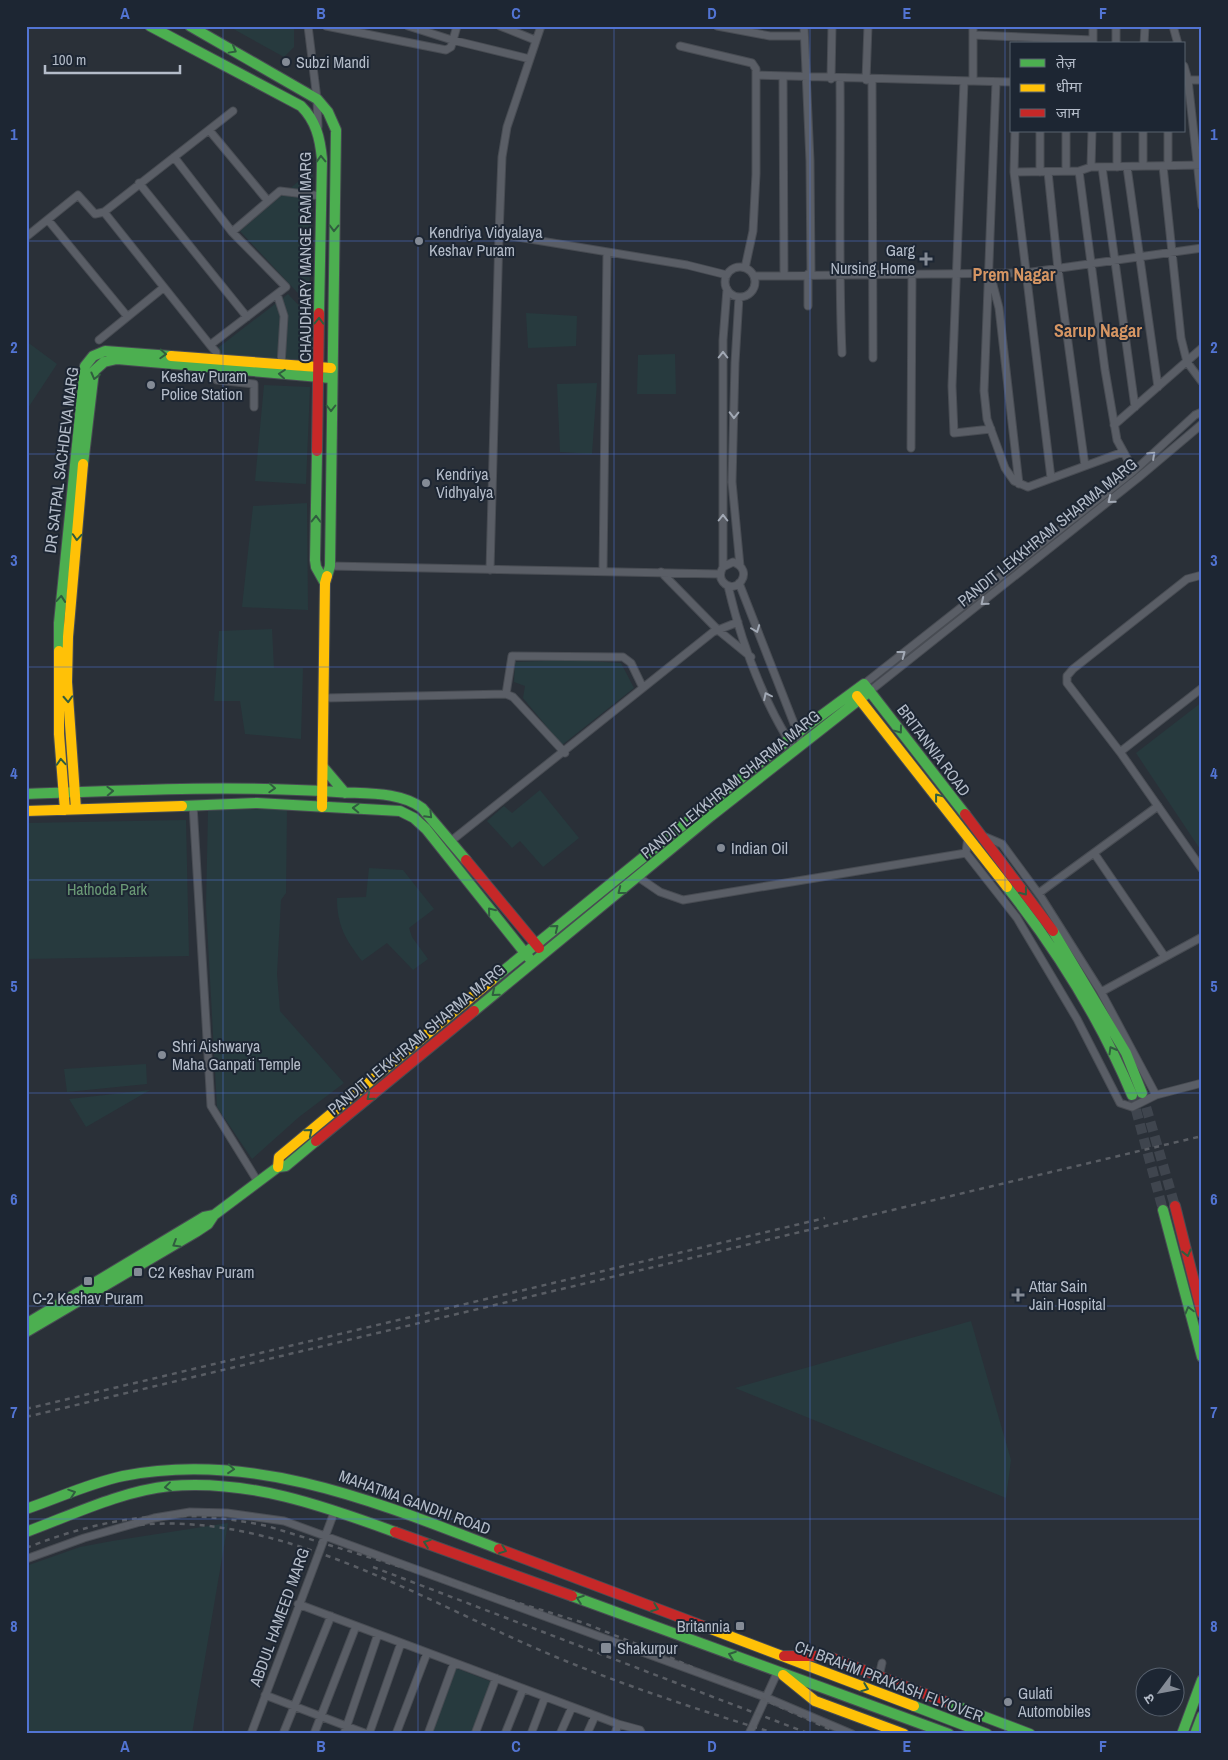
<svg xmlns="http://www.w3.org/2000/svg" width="1228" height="1760" font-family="'Archivo Narrow','Noto Sans Devanagari',sans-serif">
<rect width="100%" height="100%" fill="#2a3038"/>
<path fill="#273a3e" d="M228 26H294V47L284 57Z
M313 169 309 305 240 231Z
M288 294 306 313 304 360 210 354Z
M526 313 577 316 576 346 528 348Z
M26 341 57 364 26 411Z
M675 354 676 394H637L638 355Z
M597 383 592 454 560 452 557 384Z
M264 385 310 387 306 484 255 481Z
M307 503 308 610 242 607 253 506Z
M272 629 274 668H303L301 739 245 734 240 701H214L219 631Z
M570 660 621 663 634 688 562 745 523 698 525 686 514 682 515 662Z
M1202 702V852L1136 753Z
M540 790 579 838 543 867 520 841 512 848 487 821 504 806 512 813Z
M287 809 286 893 281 900 277 974 280 1011 344 1083 299 1117 252 1159 217 1107 206 906 208 810Z
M186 820 189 956 26 959V823Z
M369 868 403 870 434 909 409 928 412 937 428 959 413 970 387 943 362 961C346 940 337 926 337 898L366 897Z
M146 1064 147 1084 67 1092 64 1069Z
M150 1090 86 1127 69 1099Z
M971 1321 1011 1460 1006 1498 735 1388Z
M228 1523 192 1734H26V1566L80 1547 112 1541Z
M456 1668 492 1682 473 1734H432Z"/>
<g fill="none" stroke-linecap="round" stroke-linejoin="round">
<path stroke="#3f454e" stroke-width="10" stroke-dasharray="10 5" stroke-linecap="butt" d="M1142 1093 1175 1206
M1132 1095 1163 1210"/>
<defs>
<path id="street" d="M308 26 317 99 318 127
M326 26 446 50 451 47 457 26
M408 26 452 40 530 59
M500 26 535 40
M717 26 770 36H804
M804 26 810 161 811 274
M1093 26V43
M1116 26V44
M1173 26 1178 44
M973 35 1093 40
M1144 44 1145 26
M680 46 752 63 756 69V174L753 231 745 268
M1184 66 1188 80 1202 206
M757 75 973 81V26
M783 77 784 275
M831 79 832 26
M840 79C841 170 838 262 842 353
M866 80 868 26
M872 80 873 358
M1185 80H1202
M964 81 952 386 954 433 991 429
M973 81 1012 82
M996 82 984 391 987 419 1005 468 1014 481 1028 487 1123 452
M209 130 268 201
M1015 131 1014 172 1051 478
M1066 131V171
M1117 131V167
M1143 131V166
M1168 131V166
M174 157 232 232 286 287 210 345 216 352 217 380 254 384V407
M1163 166 1181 338 1187 362 1202 382
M1091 167 1092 131
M1102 167 1135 407
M1127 167 1158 387
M1014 172 1079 171
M1040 172V131
M1048 172 1058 269 1085 466
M139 183 247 317
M104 212 210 345
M48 220 127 316
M232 232 280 191 321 196
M499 234 502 157 507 127 541 26
M26 237 78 195 95 214 104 212 233 111
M725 282a15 15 0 1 1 30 0a15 15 0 1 1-30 0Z
M754 276 1025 273 1202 248
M992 281 999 308 1019 484
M277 294 284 316 281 365
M739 297 735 363 732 482 740 566
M808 306V274
M99 340 163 288
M1114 425 1202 348
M911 448 912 275
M1134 471 1117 440 1105 370 1079 171 1091 167 1202 165
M330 566 720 574
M723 567 733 562C756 570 736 597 723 582 719 577 720 572 723 567V340L727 289
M490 570 499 234 687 265 727 275
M603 571 607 253
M661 572 718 630 751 657
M1202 575 1187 579 1073 669 1067 676V683L1120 752 1202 869
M739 583 802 744
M728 586C741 641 763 701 794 749
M864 684 1134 471 1195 415 1202 412
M870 691 1138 478 1202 424
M506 694 512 656 623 657 631 663 643 688
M325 698 506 694 513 697 565 753
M1120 752 1202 688
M193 805 211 1106 258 1182
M968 836 966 853 1017 918 1077 1019 1120 1103 1132 1107 1156 1095
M983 836 1002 844 1041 897 1101 992 1156 1095 1202 1083
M451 841 713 632 738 622
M1094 853 1165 957
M638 877 660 892 683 900 966 853
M1039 893 1158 806
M1101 992 1202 937
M26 1559 84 1538 154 1518 190 1512 227 1513 284 1521 765 1697 852 1734
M298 1604 618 1724 640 1730 642 1734
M879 1676 882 1663
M265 1695 367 1734
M251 1734 335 1510
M283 1734 331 1616
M314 1734 356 1626
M344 1734 378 1634
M369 1734 401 1643
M396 1734 427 1653
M428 1734 454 1663
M475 1734 496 1678
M505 1734 523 1689
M531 1734 545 1697
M560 1734 572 1707
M587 1734 595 1716
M615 1734 618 1724
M749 1734 778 1671"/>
<path id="fast" d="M150 26 301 106C316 121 320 138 322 159L319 313
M190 26 317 99 328 112 336 130 330 566 327 576
M317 451 315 560 316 567 325 583
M83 464 94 371 104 362 117 359 331 378
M59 651V623L85 366 93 356 105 351 171 356
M323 767 345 793
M26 794C130 790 233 785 337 792 365 794 399 791 422 808L466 860
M182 806 257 803 400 811 414 818 426 829 529 958
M1007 887C1057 950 1101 1021 1132 1095
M1053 931 1126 1053 1142 1093
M492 980 788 740 864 684 965 814
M474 1011 711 816 870 691
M1163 1210 1202 1357
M26 1324 204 1217 214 1215
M26 1332 196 1232 208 1224 214 1215 278 1167 286 1166 316 1141
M26 1509C58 1498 90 1483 123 1476 254 1450 379 1503 499 1549
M26 1532C72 1515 121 1491 170 1486 248 1479 324 1506 395 1532
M572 1596 949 1734
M946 1702 1030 1734
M914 1706 987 1734
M1182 1734 1202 1680
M1195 1734 1202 1716"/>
<path id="slow" d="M171 356 331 368
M59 651V734L65 810
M857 696 1007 887
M322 807 325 583 327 576
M76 809 67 682 68 637 83 464
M26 811 182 806
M278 1167 279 1157 492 980
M703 1626 914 1706
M783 1675 815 1701 904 1734"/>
<path id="jam" d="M317 451 319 313
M965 814 1053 931
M466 860 539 948
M316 1141 474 1011
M1175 1206 1202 1313
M395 1532 572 1596
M499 1549 703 1626
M784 1656H827L946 1702"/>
</defs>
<use href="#street" stroke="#484c53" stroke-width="9"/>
<use href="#fast" stroke="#484c53" stroke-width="12"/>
<use href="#slow" stroke="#484c53" stroke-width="12"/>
<use href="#jam" stroke="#484c53" stroke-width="12"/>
<use href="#street" stroke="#5a5e66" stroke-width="7"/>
<use href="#fast" stroke="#4caf50" stroke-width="10"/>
<use href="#slow" stroke="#ffc107" stroke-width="10"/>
<use href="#jam" stroke="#c62828" stroke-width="10"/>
<path stroke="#595d64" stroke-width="2.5" stroke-dasharray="5 5" stroke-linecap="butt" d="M26 1409 825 1218
M26 1417 1202 1136
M110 1529C264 1499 419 1600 556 1657 628 1687 702 1711 777 1734
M26 1548C110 1515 178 1507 267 1526L584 1623 674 1659 840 1734
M373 1567 810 1734"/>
</g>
<defs><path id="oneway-chevron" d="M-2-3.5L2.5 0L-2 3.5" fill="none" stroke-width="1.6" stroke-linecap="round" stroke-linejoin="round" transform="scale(1.25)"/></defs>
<g stroke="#305d3f">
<use href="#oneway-chevron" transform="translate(233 50) rotate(29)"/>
<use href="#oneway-chevron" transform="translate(321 159) rotate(-92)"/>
<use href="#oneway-chevron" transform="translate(334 228) rotate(91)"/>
<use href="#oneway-chevron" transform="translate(319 321) rotate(-89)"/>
<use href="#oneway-chevron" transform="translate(163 354) rotate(3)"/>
<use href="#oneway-chevron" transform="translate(282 374) rotate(-175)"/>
<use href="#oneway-chevron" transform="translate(95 376) rotate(104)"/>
<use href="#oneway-chevron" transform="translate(331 408) rotate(90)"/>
<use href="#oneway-chevron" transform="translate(316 519) rotate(-89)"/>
<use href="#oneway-chevron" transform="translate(77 537) rotate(94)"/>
<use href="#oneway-chevron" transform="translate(61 599) rotate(-85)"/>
<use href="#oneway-chevron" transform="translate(68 699) rotate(87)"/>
<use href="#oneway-chevron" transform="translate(899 730) rotate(53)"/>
<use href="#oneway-chevron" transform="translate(61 762) rotate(-94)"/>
<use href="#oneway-chevron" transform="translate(272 788) rotate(3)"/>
<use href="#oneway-chevron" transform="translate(110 791) rotate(-2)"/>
<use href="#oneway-chevron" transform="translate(938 797) rotate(-128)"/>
<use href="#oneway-chevron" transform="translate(356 808) rotate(-178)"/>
<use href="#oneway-chevron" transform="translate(429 815) rotate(46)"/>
<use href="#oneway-chevron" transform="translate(621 891) rotate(142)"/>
<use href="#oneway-chevron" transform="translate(1024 892) rotate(52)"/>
<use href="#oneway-chevron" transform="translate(491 911) rotate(-129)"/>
<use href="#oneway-chevron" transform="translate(555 928) rotate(-39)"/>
<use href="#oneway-chevron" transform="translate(495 993) rotate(140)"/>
<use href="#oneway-chevron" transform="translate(1112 1050) rotate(-120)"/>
<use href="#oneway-chevron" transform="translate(370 1097) rotate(140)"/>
<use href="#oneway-chevron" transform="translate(309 1132) rotate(-40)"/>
<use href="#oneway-chevron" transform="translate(176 1244) rotate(149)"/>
<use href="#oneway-chevron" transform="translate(1187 1253) rotate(76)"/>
<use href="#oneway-chevron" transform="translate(1189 1310) rotate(-105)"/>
<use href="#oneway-chevron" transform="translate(231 1469) rotate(5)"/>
<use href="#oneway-chevron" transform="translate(168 1487) rotate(173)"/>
<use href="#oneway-chevron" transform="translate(72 1493) rotate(-19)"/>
<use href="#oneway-chevron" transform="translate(427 1543) rotate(-160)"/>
<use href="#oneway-chevron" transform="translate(503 1550) rotate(21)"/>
<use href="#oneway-chevron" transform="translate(580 1599) rotate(-160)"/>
<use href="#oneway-chevron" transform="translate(655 1608) rotate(21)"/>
<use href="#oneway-chevron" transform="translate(732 1655) rotate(-160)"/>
<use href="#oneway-chevron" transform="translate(865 1688) rotate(21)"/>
</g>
<g stroke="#a2a9b5">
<use href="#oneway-chevron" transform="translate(723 355) rotate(-90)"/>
<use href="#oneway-chevron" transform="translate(734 415) rotate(91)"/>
<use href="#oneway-chevron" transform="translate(1152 455) rotate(-43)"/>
<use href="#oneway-chevron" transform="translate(1111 500) rotate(141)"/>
<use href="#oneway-chevron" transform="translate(723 518) rotate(-90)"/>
<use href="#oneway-chevron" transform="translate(984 602) rotate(141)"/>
<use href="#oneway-chevron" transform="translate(756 629) rotate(69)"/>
<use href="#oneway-chevron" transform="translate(902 654) rotate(-37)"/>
<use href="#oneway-chevron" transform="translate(767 696) rotate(-116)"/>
</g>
<path fill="none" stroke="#5274d3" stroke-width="1" stroke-opacity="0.55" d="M223 26V1734M418 26V1734M614 26V1734M810 26V1734M1005 26V1734M26 241H1202M26 454H1202M26 667H1202M26 880H1202M26 1093H1202M26 1306H1202M26 1519H1202"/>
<g fill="#848b96" stroke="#1d2633" stroke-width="2">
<circle cx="286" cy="62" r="5"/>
<circle cx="419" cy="241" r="5"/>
<path d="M923.5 251.5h5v5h5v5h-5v5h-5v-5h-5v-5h5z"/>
<circle cx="151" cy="385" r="5"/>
<circle cx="426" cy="483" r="5"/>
<circle cx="721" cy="848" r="5"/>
<circle cx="162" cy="1055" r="5"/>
<rect x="133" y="1267" width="10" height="10" rx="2.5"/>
<rect x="83" y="1276" width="10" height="10" rx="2.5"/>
<path d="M1015.5 1287.5h5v5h5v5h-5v5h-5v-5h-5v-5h5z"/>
<rect x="735" y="1621" width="10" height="10" rx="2.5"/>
<rect x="600" y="1642" width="12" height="12" rx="2.5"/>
<circle cx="1008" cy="1702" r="5"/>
</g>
<g text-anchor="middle" stroke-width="4" stroke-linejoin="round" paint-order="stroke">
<g font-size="16" fill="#b4bcc9" stroke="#1d2633" text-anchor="start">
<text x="296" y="68">Subzi Mandi</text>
<text x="429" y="238">Kendriya Vidyalaya<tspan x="429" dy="18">Keshav Puram</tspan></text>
<text x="915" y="256" text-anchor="end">Garg<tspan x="915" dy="18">Nursing Home</tspan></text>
<text x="161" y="382">Keshav Puram<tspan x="161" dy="18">Police Station</tspan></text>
<text x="436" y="480">Kendriya<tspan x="436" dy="18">Vidhyalya</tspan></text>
<text x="731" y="854">Indian Oil</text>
<text x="172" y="1052">Shri Aishwarya<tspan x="172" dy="18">Maha Ganpati Temple</tspan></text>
<text x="148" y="1278">C2 Keshav Puram</text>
<text x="1029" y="1292">Attar Sain<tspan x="1029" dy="18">Jain Hospital</tspan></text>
<text x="88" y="1304" text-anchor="middle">C-2 Keshav Puram</text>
<text x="730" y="1632" text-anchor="end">Britannia</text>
<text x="617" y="1654">Shakurpur</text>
<text x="1018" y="1699">Gulati<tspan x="1018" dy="18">Automobiles</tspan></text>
</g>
<g font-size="16" fill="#b4bcc9" stroke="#1d2633">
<text transform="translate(305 257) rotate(-90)" y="6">CHAUDHARY MANGE RAM MARG</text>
<text transform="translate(61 460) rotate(-83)" y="6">DR SATPAL SACHDEVA MARG</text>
<text transform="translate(1047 532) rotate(-39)" y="6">PANDIT LEKKHRAM SHARMA MARG</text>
<text transform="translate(934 750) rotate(53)" y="6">BRITANNIA ROAD</text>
<text transform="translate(730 784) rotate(-39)" y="6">PANDIT LEKKHRAM SHARMA MARG</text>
<text transform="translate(416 1039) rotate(-40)" y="6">PANDIT LEKKHRAM SHARMA MARG</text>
<text transform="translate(415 1502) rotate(20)" y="6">MAHATMA GANDHI ROAD</text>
<text transform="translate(279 1617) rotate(-70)" y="6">ABDUL HAMEED MARG</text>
<text transform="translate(889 1681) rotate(21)" y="6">CH BRAHM PRAKASH FLYOVER</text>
</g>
<g font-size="16" fill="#6b9a76" stroke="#1d2633">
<text x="107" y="895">Hathoda Park</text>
</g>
<g font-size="18" font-weight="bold" fill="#d59563" stroke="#1d2633">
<text x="1014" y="281">Prem Nagar</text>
<text x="1098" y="337">Sarup Nagar</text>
</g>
</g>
<rect width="1228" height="1760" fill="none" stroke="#1d2633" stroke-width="55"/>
<rect x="1010" y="42" width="175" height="90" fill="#1d2633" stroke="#59626f"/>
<rect x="1020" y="59" width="25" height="8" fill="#4caf50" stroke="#59626f"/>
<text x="1056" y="68" font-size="15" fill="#b4bcc9">तेज़</text>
<rect x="1020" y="84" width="25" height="8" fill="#ffc107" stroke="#59626f"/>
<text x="1056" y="92" font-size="15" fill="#b4bcc9">धीमा</text>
<rect x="1020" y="109" width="25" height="8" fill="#c62828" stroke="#59626f"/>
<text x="1056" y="118" font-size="15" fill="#b4bcc9">जाम</text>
<g transform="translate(1160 1692) rotate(238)"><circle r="24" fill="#1d2633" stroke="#59626f"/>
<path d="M0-4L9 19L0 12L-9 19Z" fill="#848b96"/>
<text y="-8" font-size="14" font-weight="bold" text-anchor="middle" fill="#b4bcc9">उ</text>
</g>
<path d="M45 65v8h135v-8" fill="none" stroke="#b4bcc9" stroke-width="2.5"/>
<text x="52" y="65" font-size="15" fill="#b4bcc9" stroke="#1d2633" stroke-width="4" paint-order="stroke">100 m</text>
<rect x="28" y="28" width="1172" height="1704" fill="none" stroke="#5274d3" stroke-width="2"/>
<g font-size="16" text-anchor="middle" font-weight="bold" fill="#5274d3">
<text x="125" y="19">A</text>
<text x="321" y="19">B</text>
<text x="516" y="19">C</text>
<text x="712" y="19">D</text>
<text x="907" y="19">E</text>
<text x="1103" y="19">F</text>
<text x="14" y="140">1</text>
<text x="1214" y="140">1</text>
<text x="14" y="353">2</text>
<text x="1214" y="353">2</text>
<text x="14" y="566">3</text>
<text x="1214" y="566">3</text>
<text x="14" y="779">4</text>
<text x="1214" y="779">4</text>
<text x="14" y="992">5</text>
<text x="1214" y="992">5</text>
<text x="14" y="1205">6</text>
<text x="1214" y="1205">6</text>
<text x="14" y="1418">7</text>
<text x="1214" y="1418">7</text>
<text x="14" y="1632">8</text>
<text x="1214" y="1632">8</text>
<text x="125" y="1752">A</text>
<text x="321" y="1752">B</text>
<text x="516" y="1752">C</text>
<text x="712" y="1752">D</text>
<text x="907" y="1752">E</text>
<text x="1103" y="1752">F</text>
</g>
</svg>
